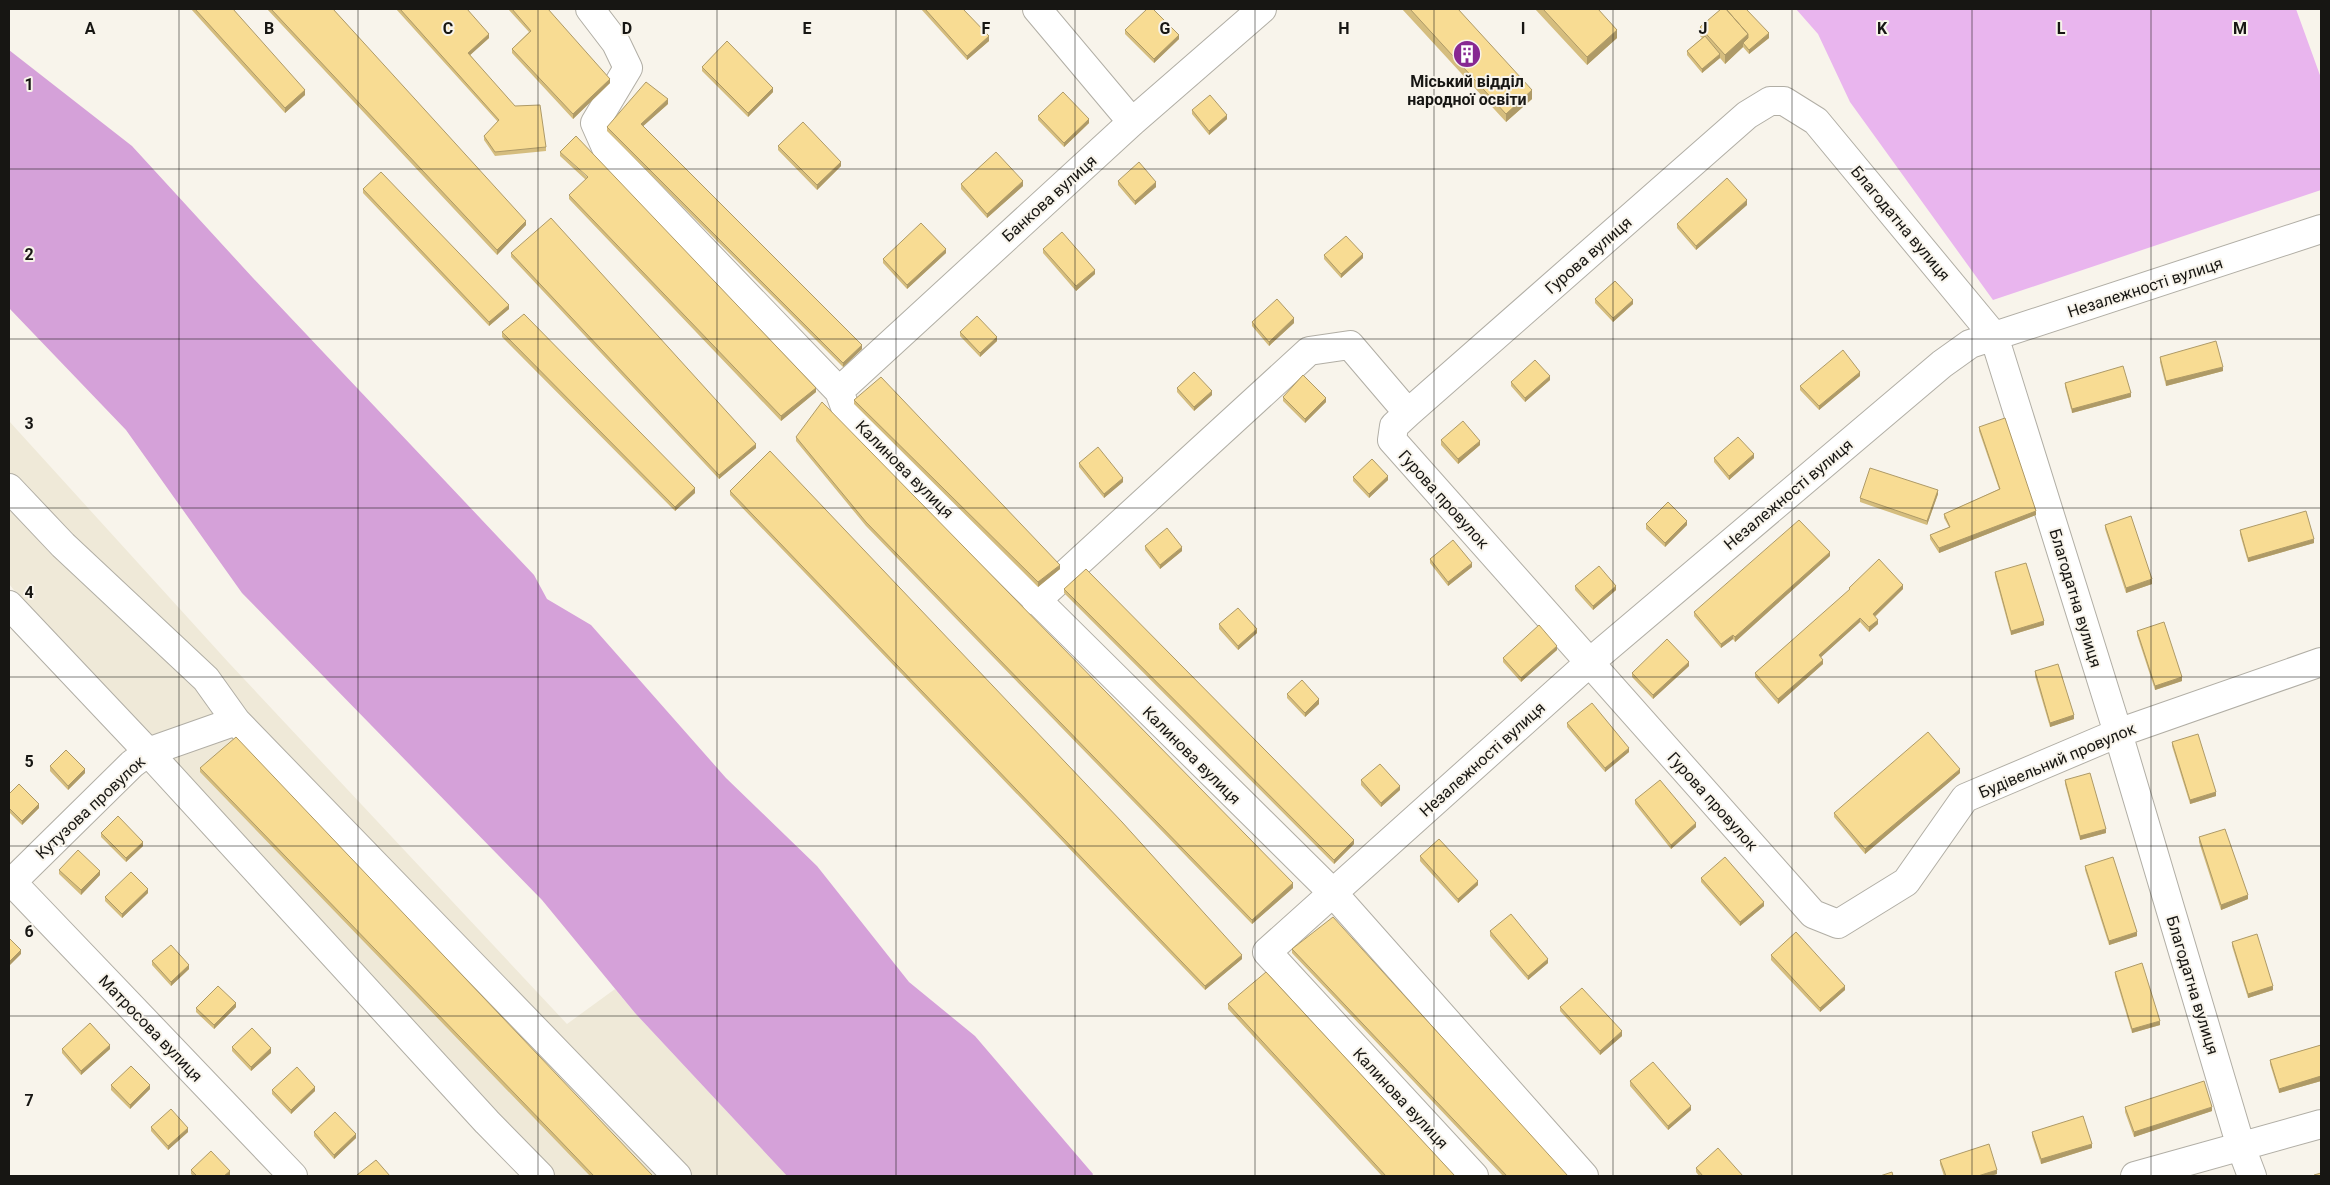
<svg xmlns="http://www.w3.org/2000/svg" width="2330" height="1185" font-family="Roboto,sans-serif">
<rect width="100%" height="100%" fill="#f8f4eb"/>
<path fill="#efe9d8" d="M9 421 229 663 567 1024 615 989 635 1013 787 1176H548L148 752 9 584Z"/>
<path fill="#e9b5ee" d="M1796 9H2296L2321 78V190L1993 300 1850 102 1818 34Z"/>
<path fill="#d5a1d9" d="M9 50 132 146 253 278 534 575 547 599 591 625 726 778 817 866 909 982 975 1036 1093 1174 1092 1176H787L635 1013 542 900 242 593 126 430 9 308Z"/>
<g fill="none" stroke-linecap="round" stroke-linejoin="round">
<defs>
<path id="minor" d="M590 9 616 43 628 68 595 123 607 150 839 391 847 412 1333 893 1584 1176
M1037 9 1132 122
M839 391 1132 122 1262 9
M1408 413 1747 115 1770 101H1784L1816 121 1994 336 2118 733 2241 1147 2252 1176
M9 488 63 545 206 679 236 721 677 1176
M1036 601 1309 351 1350 345 1408 413 1394 426 1392 440 1813 914 1838 924 1906 882 1965 798 2118 733 2321 662
M9 605 148 752 487 1122 540 1176
M9 879 293 1176
M9 885 132 764 148 752 236 721
M1474 1176 1267 952 1589 663 1942 364 1970 344 2321 229
M2135 1176 2321 1124"/>
</defs>
<use href="#minor" stroke="#b1aea5" stroke-width="30"/>
<use href="#minor" stroke="#fff" stroke-width="28"/>
</g>
<path fill="#d5bd7e" d="M191 9H233L305 95 285 113Z
M267 9H333L526 225 497 255Z
M396 9H467L489 38 470 55 546 147V151L495 156 484 140V136L498 122Z
M508 9H548L610 83 573 119 512 53V49L529 32Z
M921 9H963L989 41 967 60Z
M1402 9H1458L1532 99 1506 122Z
M1535 9H1598L1617 38 1587 65Z
M1700 27 1769 38 1749 54 1743 47 1725 64 1720 58 1702 73 1687 55V51L1702 38 1700 36Z
M1125 30 1179 39 1154 63 1125 34Z
M702 67 773 92 748 117 702 71Z
M668 104 643 126 862 349 843 367 607 131V127Z
M1192 110 1227 119 1209 135 1192 114Z
M1038 116 1089 123 1064 147 1038 120Z
M778 146 841 166 817 190 778 150Z
M560 152 816 388V392L781 421 569 199V195L586 180 560 156Z
M1118 181 1156 187 1135 205 1118 185Z
M961 184 1023 186 987 218 961 189Z
M363 189 509 309 489 326 363 193Z
M1747 205 1696 250 1677 228V224Z
M1043 249 1095 274 1076 291 1043 253Z
M511 253 756 448 719 479 511 257Z
M946 253 907 289 883 263V259Z
M1324 255 1363 258 1341 278 1324 259Z
M1595 299 1633 304 1613 322 1595 303Z
M1252 322 1294 323 1269 346 1252 326Z
M502 332 695 493 675 511 502 337Z
M960 332 997 341 980 357 960 336Z
M2160 357 2223 371 2166 386 2160 362Z
M1860 376 1819 410 1800 390V386Z
M1550 380 1525 402 1511 386V382Z
M2065 383 2131 397 2072 413 2065 387Z
M1177 388 1212 395 1194 411 1177 392Z
M1283 397 1326 402 1305 423 1283 401Z
M854 400 1060 569 1038 587 854 404Z
M1979 427 2036 515 1939 553 1930 539V535L1949 527 1944 518V514L1999 489 1979 431Z
M796 437 1293 888 1252 924 866 526 796 441Z
M1441 440 1480 445 1458 464 1441 445Z
M1714 458H1754L1729 480 1714 462Z
M1079 463 1123 482 1104 498 1079 467Z
M1353 477 1388 480 1369 498 1353 481Z
M730 491 1242 959 1205 990 730 495Z
M1938 494 1927 525 1860 502V498Z
M1646 524 1687 525 1665 547 1646 529Z
M2105 525 2152 584 2126 593 2105 529Z
M2240 530 2314 543 2248 562 2240 534Z
M1145 546 1182 551 1160 569 1145 550Z
M1830 556 1735 642 1733 639 1721 648 1694 616V612Z
M1430 559 1472 567 1448 586 1430 563Z
M1995 572 2044 625 2011 635 1995 576Z
M1575 586 1616 590 1593 610 1575 590Z
M1849 588 1903 589 1875 617 1878 624 1869 632 1860 622 1821 657 1823 664 1778 704 1755 677V673L1849 591Z
M1064 589 1354 844 1334 864 1064 593Z
M1219 624 1257 633 1238 650 1219 629Z
M2137 631 2182 681 2155 690 2137 635Z
M1557 650 1521 682 1503 662V658Z
M1689 666 1653 699 1632 677V673Z
M2035 671 2074 719 2050 727 2035 676Z
M1287 694 1319 704 1305 717 1287 698Z
M1567 723 1629 752 1605 772 1567 727Z
M2172 742 2216 796 2190 804 2172 746Z
M50 766 85 773 68 790 50 771Z
M200 768 653 1176H590L200 772Z
M1960 773 1865 854 1834 817V813Z
M1361 780 1400 790 1381 807 1361 785Z
M2065 780 2106 833 2080 840 2065 784Z
M9 794 39 808 22 825 9 812Z
M1635 800 1696 827 1671 849 1635 804Z
M101 833 143 846 126 862 101 837Z
M2199 837 2248 899 2221 910 2199 842Z
M1420 856 1478 885 1458 903 1420 861Z
M2085 866 2137 936 2109 945 2085 870Z
M59 870 100 875 81 895 59 874Z
M1701 878 1764 906 1740 926 1701 882Z
M148 893 122 918 105 901V897Z
M1490 931 1548 963 1528 980 1490 936Z
M2232 942 2273 990 2248 998 2232 946Z
M1292 949 1568 1176H1503L1292 953Z
M1771 955 1845 990 1820 1012 1771 960Z
M152 961 189 969 171 986 152 965Z
M2115 972 2160 1025 2132 1033 2115 976Z
M1228 1004 1455 1176H1382L1228 1009Z
M236 1007 214 1029 196 1012V1008Z
M1560 1007 1622 1036 1600 1055 1560 1011Z
M2321 1045V1081L2279 1093 2270 1064V1060Z
M232 1047 271 1053 251 1071 232 1051Z
M62 1049H110L81 1075 62 1053Z
M1630 1081 1691 1110 1668 1130 1630 1086Z
M111 1085 150 1089 130 1109 111 1090Z
M272 1090 315 1091 291 1114 272 1094Z
M2125 1107 2212 1111 2134 1137 2125 1112Z
M151 1127 188 1132 168 1150 151 1131Z
M314 1132 356 1138 334 1159 314 1136Z
M2032 1132 2092 1148 2041 1164 2032 1136Z
M1940 1160 1997 1174 1990 1176H1944L1940 1164Z
M1696 1168 1743 1176H1699L1696 1172Z
M191 1170 230 1175 229 1176H193L191 1174Z"/>
<path fill="#ae9a67" d="M1617 30V38L1587 65V57Z
M1769 33V38L1749 54V50Z
M489 34V38L468 57V53Z
M1748 34V43H1743V47L1725 64V55Z
M1179 35V39L1154 63V59Z
M989 36V41L967 60V56Z
M1720 54V58L1702 73V69Z
M610 79V83L573 119V114Z
M773 88V92L748 117V113Z
M305 90V95L285 113V108Z
M1532 90V99L1506 122V114Z
M668 99V104L641 128V124Z
M1227 115V119L1209 135V131Z
M1089 119V123L1064 147V143Z
M841 162V166L817 190V185Z
M1023 181V186L987 218V214Z
M1156 182V187L1135 205V201Z
M1747 200V205L1696 250V246Z
M526 221V225L497 255V250Z
M946 249V253L907 289V285Z
M1363 254V258L1341 278V274Z
M1095 270V274L1076 291V286Z
M1633 300V304L1613 322V318Z
M509 305V309L489 326V322Z
M1294 318V323L1269 346V342Z
M997 337V341L980 357V353Z
M862 345V349L843 367V363Z
M2223 367V371L2166 386V381Z
M1860 372V376L1819 410V406Z
M1550 376V380L1525 402V398Z
M816 388V392L781 421V416Z
M1212 391V395L1194 411V407Z
M2131 393V397L2072 413V409Z
M1326 398V402L1305 423V419Z
M1480 441V445L1458 464V459Z
M756 444V448L719 479V475Z
M1754 454V458L1729 480V476Z
M1388 476V480L1369 498V494Z
M1123 478V482L1104 498V494Z
M695 488V493L675 511V507Z
M1938 490V494L1927 525V521Z
M2036 511V515L1939 553V548Z
M1687 521V525L1665 547V543Z
M2314 539V543L2248 562V558Z
M1182 547V551L1160 569V565Z
M1830 552V556L1735 642V637Z
M1472 563V567L1448 586V582Z
M1060 565V569L1038 587V582Z
M2152 579V584L2126 593V588Z
M1903 585V589L1873 618V614Z
M1616 586V590L1593 610V606Z
M1860 618V622L1819 659V655Z
M1878 620V624L1869 632V627Z
M2044 621V625L2011 635V631Z
M1257 629V633L1238 650V646Z
M1733 635V639L1721 648V644Z
M1557 646V650L1521 682V678Z
M1823 660V664L1778 704V699Z
M1689 662V666L1653 699V695Z
M2182 677V681L2155 690V686Z
M1319 699V704L1305 717V713Z
M2074 715V719L2050 727V723Z
M1629 748V752L1605 772V768Z
M85 769V773L68 790V786Z
M1960 769V773L1865 854V849Z
M1400 786V790L1381 807V803Z
M2216 792V796L2190 804V800Z
M39 804V808L22 825V821Z
M1696 823V827L1671 849V845Z
M2106 829V833L2080 840V836Z
M1354 840V844L1334 864V860Z
M143 842V846L126 862V858Z
M100 871V875L81 895V890Z
M1478 881V885L1458 903V899Z
M1293 883V888L1252 924V920Z
M148 889V893L122 918V914Z
M2248 895V899L2221 910V905Z
M1764 902V906L1740 926V922Z
M2137 932V936L2109 945V941Z
M21 950V954L9 966V962Z
M1242 955V959L1205 990V986Z
M1548 959V963L1528 980V976Z
M189 965V969L171 986V982Z
M1845 986V990L1820 1012V1008Z
M2273 986V990L2248 998V994Z
M236 1003V1007L214 1029V1025Z
M2160 1021V1025L2132 1033V1029Z
M1622 1031V1036L1600 1055V1051Z
M110 1045V1049L81 1075V1071Z
M271 1048V1053L251 1071V1067Z
M2321 1076V1081L2279 1093V1089Z
M150 1085V1089L130 1109V1105Z
M315 1087V1091L291 1114V1110Z
M1691 1106V1110L1668 1130V1126Z
M2212 1107V1111L2134 1137V1132Z
M188 1128V1132L168 1150V1146Z
M356 1134V1138L334 1159V1155Z
M2092 1144V1148L2041 1164V1159Z
M1997 1170V1174L1990 1176H1978Z
M230 1171V1175L229 1176H224Z"/>
<path fill="#f8dc93" stroke="#ae9a67" d="M195 9H233L305 90 285 108Z
M271 9H333L526 221 497 250Z
M400 9H467L489 34 468 53 515 106 540 105 546 147 495 152 484 136 499 120Z
M512 9H548L610 79 573 114 512 49 531 31Z
M925 9H963L989 36 967 56Z
M1147 9H1153L1179 35 1154 59 1125 30Z
M1410 9H1458L1532 90 1506 114Z
M1543 9H1598L1617 30 1587 57Z
M1721 9H1726L1748 34 1725 55 1700 27Z
M1726 9H1746L1769 33 1749 50 1743 43 1748 38V34Z
M1705 36 1720 54 1702 69 1687 51Z
M727 41 773 88 748 113 702 67Z
M646 82 668 99 641 124 862 345 843 363 607 127Z
M1063 92 1089 119 1064 143 1038 116Z
M1210 95 1227 115 1209 131 1192 110Z
M803 122 841 162 817 185 778 146Z
M576 136 816 388 781 416 569 195 588 177 560 152Z
M996 152 1023 181 987 214 961 184Z
M1139 162 1156 182 1135 201 1118 181Z
M381 172 509 305 489 322 363 189Z
M1727 178 1747 200 1696 246 1677 224Z
M551 218 756 444 719 475 511 253Z
M921 223 946 249 907 285 883 259Z
M1062 232 1095 270 1076 286 1043 249Z
M1346 236 1363 254 1341 274 1324 255Z
M1615 281 1633 300 1613 318 1595 299Z
M1277 299 1294 318 1269 342 1252 322Z
M524 314 695 488 675 507 502 332Z
M977 316 997 337 980 353 960 332Z
M2216 341 2223 367 2166 381 2160 357Z
M1843 350 1860 372 1819 406 1800 386Z
M1535 360 1550 376 1525 398 1511 382Z
M2123 366 2131 393 2072 409 2065 383Z
M1194 372 1212 391 1194 407 1177 388Z
M1303 375 1326 398 1305 419 1283 397Z
M881 377 1060 565 1038 582 854 400Z
M822 402 1293 883 1252 920 866 522 796 437Z
M2005 418 2036 511 1939 548 1930 535 1950 527 1944 514 2000 489 1979 427Z
M1463 421 1480 441 1458 459 1441 440Z
M1738 437 1754 454 1729 476 1714 458Z
M1098 447 1123 478 1104 494 1079 463Z
M770 451 1122 822 1242 955 1205 986 730 491Z
M1372 459 1388 476 1369 494 1353 477Z
M1870 468 1938 490 1927 521 1860 498Z
M1668 502 1687 521 1665 543 1646 524Z
M2306 511 2314 539 2248 558 2240 530Z
M2131 516 2152 579 2126 588 2105 525Z
M1799 520 1830 552 1735 637 1733 635 1721 644 1694 612Z
M1167 528 1182 547 1160 565 1145 546Z
M1453 540 1472 563 1448 582 1430 559Z
M1879 559 1903 585 1873 614 1878 620 1869 627 1860 618 1819 655 1823 660 1778 699 1755 673 1850 589 1849 588Z
M2026 563 2044 621 2011 631 1995 572Z
M1599 566 1616 586 1593 606 1575 586Z
M1086 569 1354 840 1334 860 1064 589Z
M1238 608 1257 629 1238 646 1219 624Z
M2164 622 2182 677 2155 686 2137 631Z
M1539 625 1557 646 1521 678 1503 658Z
M1667 639 1689 662 1653 695 1632 673Z
M2058 664 2074 715 2050 723 2035 671Z
M1302 680 1319 699 1305 713 1287 694Z
M1592 703 1629 748 1605 768 1567 723Z
M1928 732 1960 769 1865 849 1834 813Z
M2198 734 2216 792 2190 800 2172 742Z
M236 737 653 1176H594L547 1127 200 768Z
M66 750 85 769 68 786 50 766Z
M1380 764 1400 786 1381 803 1361 780Z
M2090 773 2106 829 2080 836 2065 780Z
M1660 780 1696 823 1671 845 1635 800Z
M19 784 39 804 22 821 9 808V794Z
M118 816 143 842 126 858 101 833Z
M2225 829 2248 895 2221 905 2199 837Z
M1439 839 1478 881 1458 899 1420 856Z
M78 850 100 871 81 890 59 870Z
M1725 857 1764 902 1740 922 1701 878Z
M2113 857 2137 932 2109 941 2085 866Z
M131 872 148 889 122 914 105 897Z
M1511 914 1548 959 1528 976 1490 931Z
M1333 917 1568 1176H1507L1292 949Z
M1796 932 1845 986 1820 1008 1771 955Z
M2257 934 2273 986 2248 994 2232 942Z
M9 938 21 950 9 962Z
M171 945 189 965 171 982 152 961Z
M2142 963 2160 1021 2132 1029 2115 972Z
M1266 972 1455 1176H1386L1228 1004Z
M218 986 236 1003 214 1025 196 1008Z
M1582 988 1622 1031 1600 1051 1560 1007Z
M90 1023 110 1045 81 1071 62 1049Z
M252 1028 271 1048 251 1067 232 1047Z
M2321 1045V1076L2279 1089 2270 1060Z
M1653 1062 1691 1106 1668 1126 1630 1081Z
M131 1066 150 1085 130 1105 111 1085Z
M297 1067 315 1087 291 1110 272 1090Z
M2204 1081 2212 1107 2134 1132 2125 1107Z
M171 1109 188 1128 168 1146 151 1127Z
M335 1112 356 1134 334 1155 314 1132Z
M2083 1116 2092 1144 2041 1159 2032 1132Z
M1989 1144 1997 1170 1978 1176H1946L1940 1160Z
M1718 1148 1743 1176H1703L1696 1168Z
M211 1151 230 1171 224 1176H197L191 1170Z
M376 1160 390 1176H358L357 1175Z
M1892 1172 1893 1176H1880Z
M2321 1173V1176H2314V1175Z"/>
<path fill="none" stroke="#171613" stroke-width="1" stroke-opacity="0.55" d="M179 9V1176M358 9V1176M538 9V1176M717 9V1176M896 9V1176M1075 9V1176M1255 9V1176M1434 9V1176M1613 9V1176M1792 9V1176M1972 9V1176M2151 9V1176M9 169H2321M9 339H2321M9 508H2321M9 677H2321M9 846H2321M9 1016H2321"/>
<defs>
<symbol id="building-disc" viewBox="-11 -11 22 22"><circle r="9.5" fill="#872892" stroke="#f8f4eb"/><path d="M-4-6H4V6H1V3H-1V6H-4ZM-2.5-4.3h1.7v1.8h-1.7ZM.8-4.3h1.7v1.8H.8ZM-2.5-1h1.7V.8h-1.7ZM.8-1h1.7V.8H.8Z" fill="#fff"/></symbol>
</defs>
<g fill-rule="evenodd">
<use href="#building-disc" x="1451" y="38" width="32" height="32"/>
</g>
<g text-anchor="middle" stroke-width="4" stroke-linejoin="round" paint-order="stroke">
<g font-size="16" font-weight="bold" fill="#171613" stroke="#f8f4eb">
<text x="1467" y="87">Міський відділ<tspan x="1467" dy="18">народної освіти</tspan></text>
</g>
<g font-size="16" fill="#171613" stroke="#f8f4eb">
<text transform="translate(1049 198) rotate(-42)" y="6">Банкова вулиця</text>
<text transform="translate(1901 223) rotate(50)" y="6">Благодатна вулиця</text>
<text transform="translate(1588 255) rotate(-41)" y="6">Гурова вулиця</text>
<text transform="translate(2145 287) rotate(-18)" y="6">Незалежності вулиця</text>
<text transform="translate(905 469) rotate(45)" y="6">Калинова вулиця</text>
<text transform="translate(1788 494) rotate(-40)" y="6">Незалежності вулиця</text>
<text transform="translate(1444 499) rotate(48)" y="6">Гурова провулок</text>
<text transform="translate(2076 598) rotate(73)" y="6">Благодатна вулиця</text>
<text transform="translate(1192 755) rotate(45)" y="6">Калинова вулиця</text>
<text transform="translate(1482 759) rotate(-42)" y="6">Незалежності вулиця</text>
<text transform="translate(2057 760) rotate(-23)" y="6">Будівельний провулок</text>
<text transform="translate(1713 801) rotate(48)" y="6">Гурова провулок</text>
<text transform="translate(90 807) rotate(-43)" y="6">Кутузова провулок</text>
<text transform="translate(2193 985) rotate(73)" y="6">Благодатна вулиця</text>
<text transform="translate(151 1028) rotate(46)" y="6">Матросова вулиця</text>
<text transform="translate(1401 1098) rotate(47)" y="6">Калинова вулиця</text>
</g>
</g>
<g font-size="16" text-anchor="middle" font-weight="bold" fill="#171613" stroke="#f8f4eb" stroke-width="4" stroke-linejoin="round" paint-order="stroke">
<text x="90" y="34">A</text>
<text x="269" y="34">B</text>
<text x="448" y="34">C</text>
<text x="627" y="34">D</text>
<text x="807" y="34">E</text>
<text x="986" y="34">F</text>
<text x="1165" y="34">G</text>
<text x="1344" y="34">H</text>
<text x="1523" y="34">I</text>
<text x="1703" y="34">J</text>
<text x="1882" y="34">K</text>
<text x="2061" y="34">L</text>
<text x="2240" y="34">M</text>
<text x="29" y="90">1</text>
<text x="29" y="260">2</text>
<text x="29" y="429">3</text>
<text x="29" y="598">4</text>
<text x="29" y="767">5</text>
<text x="29" y="937">6</text>
<text x="29" y="1106">7</text>
</g>
<rect width="2330" height="1185" fill="none" stroke="#171613" stroke-width="20"/>
</svg>
